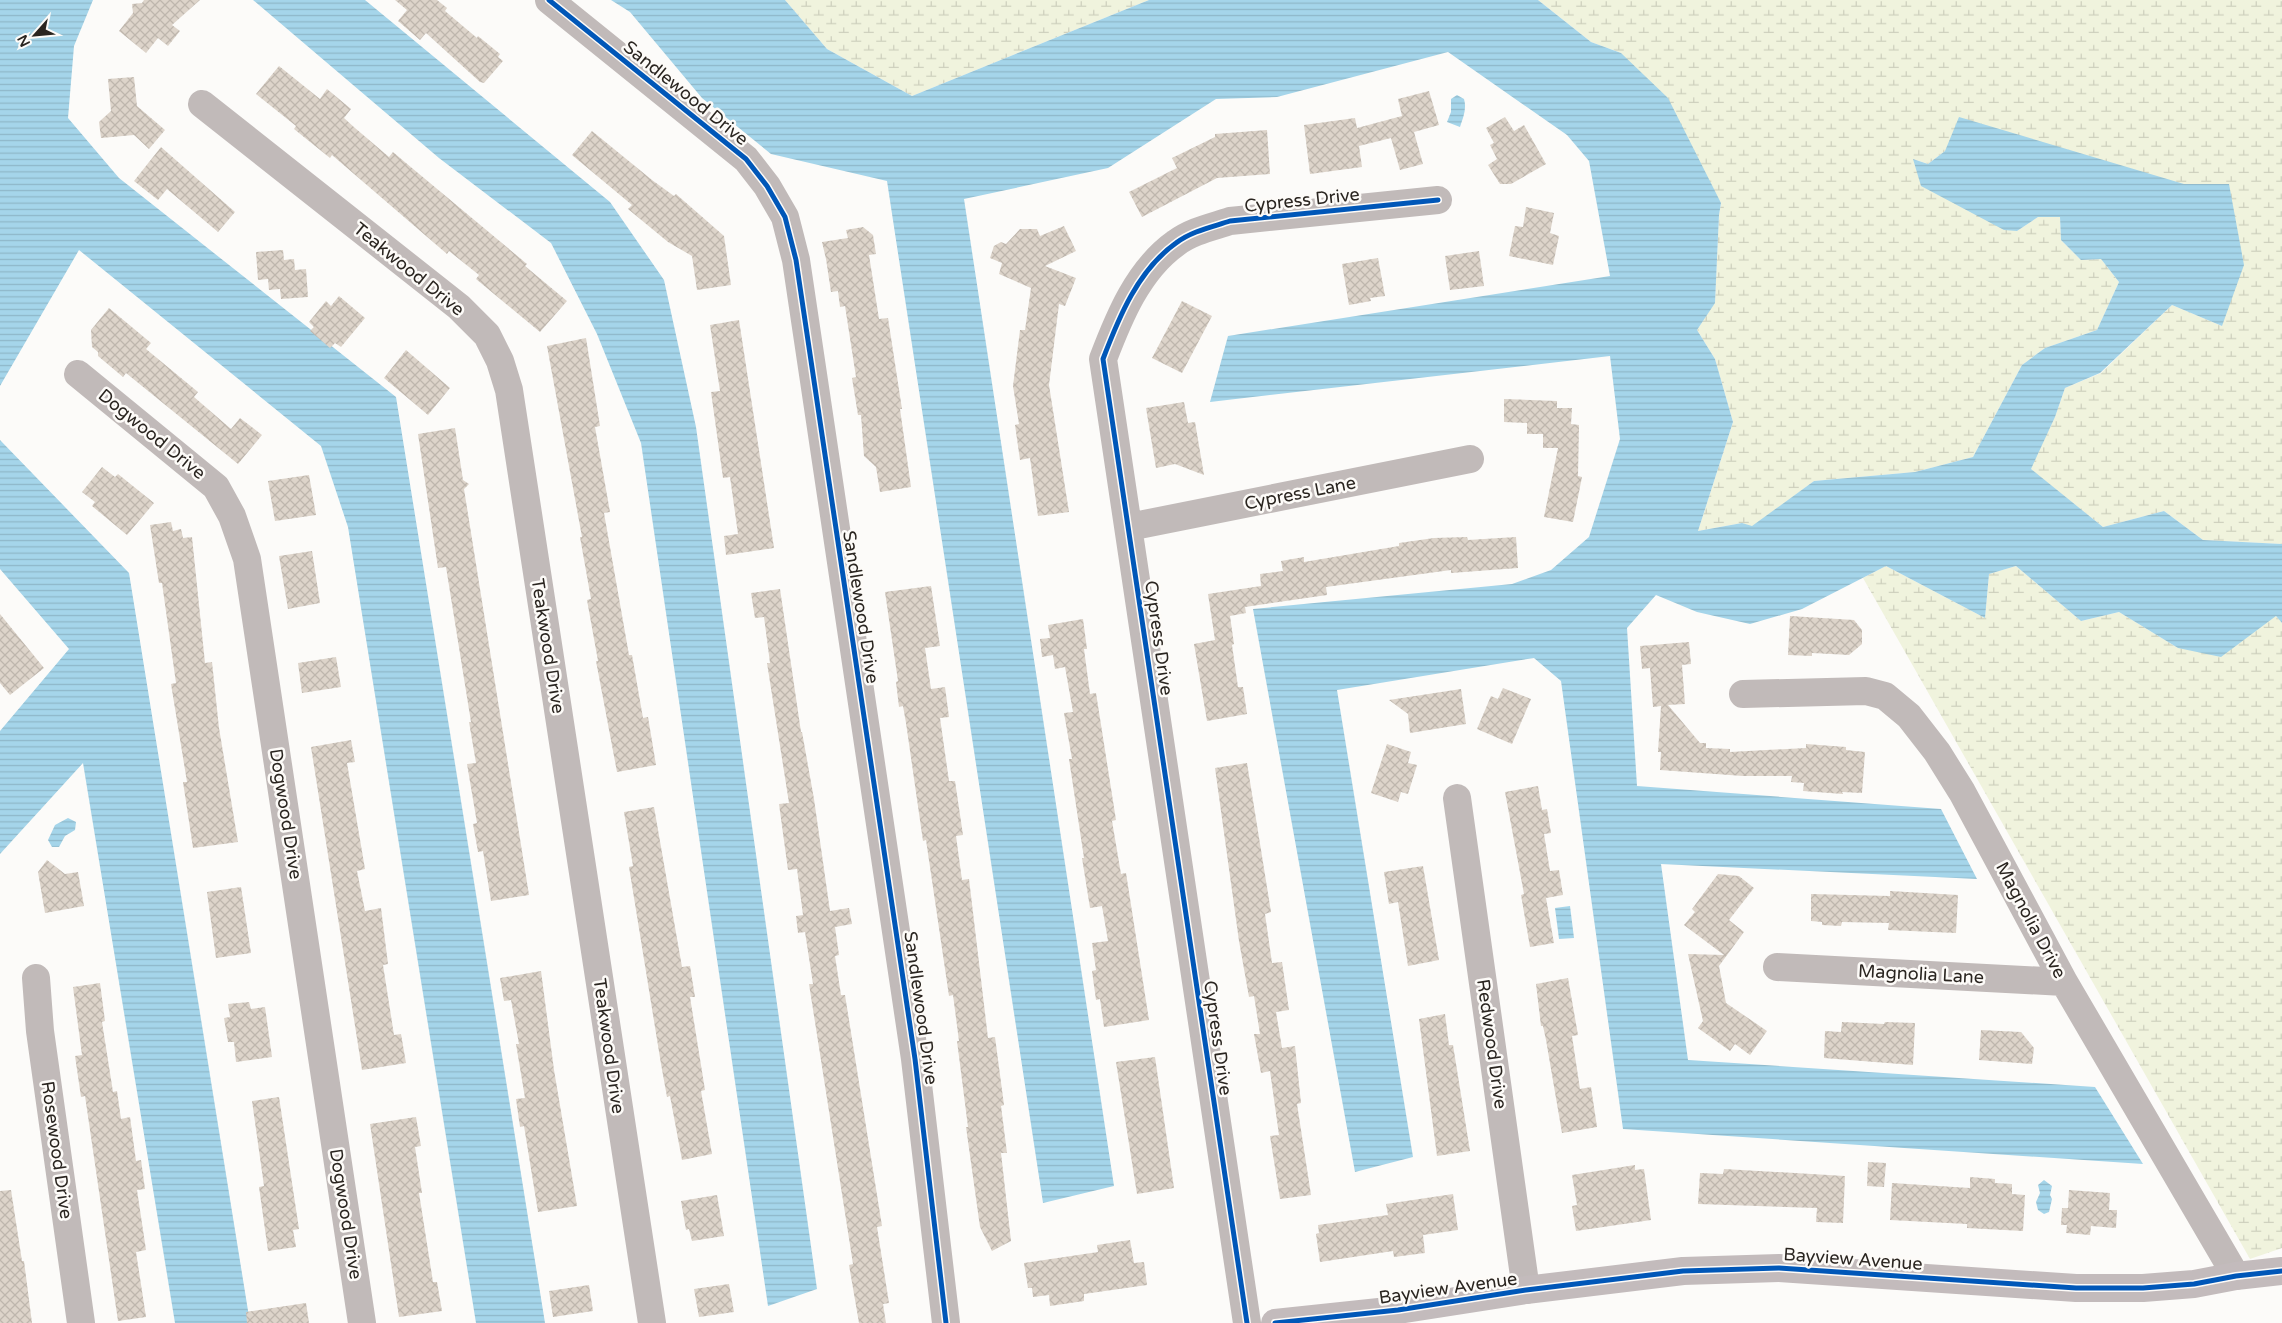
<svg xmlns="http://www.w3.org/2000/svg" width="2282" height="1323" font-family="'Varela Round',sans-serif">
<defs>
<pattern id="wetland-marsh" width="20" height="14" patternUnits="userSpaceOnUse" patternTransform="scale(1.25)"><rect width="20" height="14" fill="#f0f3dd"/><path d="M1 5h8M5 5V1M11 12h8M15 12V8" fill="none" stroke="#ced0bd"/></pattern>
<pattern id="water-rules" width="6" height="5" patternUnits="userSpaceOnUse" patternTransform="scale(1.25)"><rect width="6" height="5" fill="#a5d5ea"/><path d="M0 2.5h6" fill="none" stroke="#8eb7c8"/></pattern>
<pattern id="building-cross-hatch" width="8" height="8" patternUnits="userSpaceOnUse" patternTransform="scale(1.25)"><rect width="8" height="8" fill="#ddd4ca"/><path d="M0 0l8 8M0 8l8-8" fill="none" stroke="#beb6ad"/></pattern>
</defs>
<rect width="100%" height="100%" fill="#fcfbf9"/>
<path fill="url(#wetland-marsh)" d="M785 0H1149L912 96 827 49Z
M1538 0H2282V544L2203 540 2164 511 2103 527 2030 469 2055 417 2065 388 2101 373 2172 305 2222 326 2229 184H2184L1945 151 1928 164 1913 159 2017 231 2038 217H2060L2061 240 2081 260 2101 259 2119 282 2097 330 2045 348 2022 365 1973 457 1915 472 1814 481 1752 527 1742 523 1698 531 1733 422 1715 359 1697 330 1715 302 1719 215 1721 203 1621 53 1591 42Z
M1886 566 1985 618 1989 574 2016 566 2081 621 2119 612 2178 648 2276 616 2282 623V1248L2250 1259 1863 578Z"/>
<path fill="url(#water-rules)" d="M0 0H93L74 46 68 118 119 178 396 397 545 1323H476L348 527 321 446 79 250 0 386Z
M253 0H365L610 202 664 280 696 427 817 1289 768 1306 641 443 597 334 551 243 439 158Z
M611 0H785L827 49 912 96 1149 0H1538L1591 42 1621 53 1668 98 1721 203 1719 215 1715 303 1697 330 1715 359 1733 422 1698 531 1742 523 1752 526 1814 481 1915 472 1973 457 2022 365 2045 348 2097 330 2119 282 2101 259 2081 260 2061 240 2060 217H2038L2017 231 2004 230 1921 186 1913 159 1928 164 1945 151 1959 117 2184 184H2229L2244 265 2222 326 2172 305 2100 373 2065 388 2055 417 2031 469 2103 527 2164 511 2203 540 2282 544V623L2276 616 2221 657 2178 648 2119 612 2081 621 2016 566 1989 574 1985 618 1886 566 1802 609 1750 624 1697 612 1656 595 1627 628 1637 786 1941 809 1977 879 1661 864 1688 1060 2095 1087 2143 1164 1623 1129 1561 681 1534 658 1337 690 1413 1157 1355 1172 1253 609 1512 584 1551 570 1589 537 1620 439 1610 356 1210 402 1228 336 1610 276 1589 161 1567 135 1448 52 1277 97 1216 99 1108 168 964 199 1114 1186 1043 1203 887 181 771 154 702 98 630 12Z
M1457 95 1464 99C1467 109 1463 118 1460 127L1447 122 1451 112V99Z
M0 440 129 573 250 1323H175L83 763 0 854V731L69 649 0 569Z
M68 818 76 822 75 830 65 836 59 847H52L48 840 55 825Z
M1570 906 1574 938 1559 939 1555 908Z
M2044 1180 2052 1186 2050 1195 2052 1199 2049 1212 2044 1214 2038 1210 2036 1202 2040 1193 2038 1185Z"/>
<path fill="url(#building-cross-hatch)" d="M144 0H200L172 25 180 31 168 46 158 38 146 53 119 31 133 13 132 4 142 3Z
M395 0H437L447 8 445 11 477 38 478 36 500 54 498 57 503 61 484 83 480 82 426 33 420 40 398 21 407 10Z
M279 66 320 99 327 89 351 109 344 118 355 128 389 157 393 152 406 163 527 264 525 266 567 301 540 332 476 279 479 275 449 251 447 254 332 155 330 158 294 129 296 126 256 94Z
M134 77 137 106 165 130 149 149 134 135 101 138 99 122 111 111 108 79Z
M1429 91 1439 125 1414 132 1423 164 1400 170 1391 138 1359 146 1362 167 1310 174 1304 125 1355 118 1357 128 1402 116 1398 99Z
M1505 117 1514 131 1524 125 1546 164 1511 184H1500L1488 165 1497 159 1490 145 1494 143 1486 128Z
M1267 130 1270 174 1217 178 1142 217 1129 192 1177 168 1172 158 1215 137V134Z
M592 131 652 180 674 196 676 194 724 236 731 285 697 290 692 256 668 242 628 209 632 205 572 155Z
M161 147 235 212 218 232 167 189 158 200 134 181Z
M1526 207 1554 213 1550 233 1559 236 1553 265 1509 256 1515 226 1523 227Z
M1064 226 1076 251 1045 266 1076 278 1065 306 1059 304 1049 385 1069 512 1038 516 1030 458 1020 460 1015 425 1019 424 1013 386 1020 330H1025L1031 288 999 274 1002 263 990 258 994 246 1001 242 1006 244 1020 229H1037L1040 236Z
M863 227 873 235 876 254 869 255 879 319 888 318 902 409H900L911 487 880 492 876 467 864 456 861 415H858L852 378 856 377 845 306 840 307 838 291 831 292 826 259 822 242 848 238 846 230Z
M283 250 284 260 294 259 295 270 306 269 308 297 281 299 280 289 269 290 268 279 258 280 256 252Z
M1479 251 1484 286 1450 290 1445 256Z
M1378 258 1385 296 1370 298 1371 301 1349 305 1342 264Z
M339 296 365 318 341 347 335 343 330 348 310 331 314 327 309 322 326 301 331 306Z
M1182 301 1212 316 1182 373 1152 358Z
M109 308 151 343 146 349 198 392 194 397 231 429 240 418 262 435 238 464 126 373 123 377 98 356V352L92 347 91 330Z
M739 320 774 548 726 555 724 536 738 534 730 477 723 478 711 392 720 391 710 325Z
M586 338 600 426 595 427 610 512 604 513 629 655H632L643 718 648 717 656 765 617 772 596 661H598L587 600 591 599 580 537H582L547 346Z
M406 350 450 388 428 415 384 378Z
M1504 399 1557 401V408H1572L1571 424 1579 425 1578 476 1582 477 1573 522 1544 517 1558 448H1543V434H1527V423L1504 422Z
M1184 402 1188 423 1195 422 1204 475 1175 464 1156 468 1146 408Z
M455 428 463 480 469 484 464 489 529 895 491 901 483 851 478 852 473 824 477 823 467 764 476 763 469 722H471L446 567 438 568 418 434Z
M102 467 115 477 118 474 154 503 127 535 92 506 95 502 82 492Z
M309 475 316 515 275 521 268 481Z
M171 522 173 531 181 529 183 538 192 537 205 663 212 662 219 728 238 842 193 848 183 782H187L171 684 176 683 162 583H159L150 525Z
M1467 537 1468 540 1516 537 1518 568 1451 573V570L1326 587 1327 595 1245 607 1246 613 1230 616 1234 644 1232 645 1238 687H1243L1247 714 1207 721 1194 644 1215 640 1208 594 1261 586 1260 574 1283 571 1281 561 1304 557V562L1399 546V543L1434 538Z
M312 551 320 603 288 609 279 556Z
M931 586 940 646 925 648 931 689 945 687 949 717 940 718 949 781H955L963 835 956 836 962 880 969 879 988 1038 995 1037 1004 1105 1001 1106 1007 1153H1001L1011 1241 992 1251 980 1227 966 1127H968L957 1041H959L953 995 949 996 926 840 923 841 906 723 903 706 899 707 896 682 898 681 885 592Z
M780 589 801 732H802L814 799 830 911 849 908 852 924 835 927 839 955 835 956 841 995H845L882 1226 877 1227 889 1303 883 1304 886 1323H859L849 1265 853 1264 809 984H813L805 932 798 933 796 916 803 915 797 869 788 870 779 804 789 803 767 663H770L764 617 755 618 751 593Z
M0 614 44 668 10 695 0 683Z
M1790 616 1854 620 1862 630V644L1849 655 1812 653V656L1788 655Z
M1083 619 1087 649H1084L1090 694 1096 693 1116 820 1112 821 1121 874 1126 873 1149 1020 1104 1027 1100 999 1096 1000 1092 971 1096 970 1092 943 1108 941 1102 906 1090 908 1082 858H1084L1069 759H1072L1064 713 1073 712 1065 667 1055 669 1053 655 1042 657 1040 639 1050 638 1048 625Z
M1689 642 1691 664 1682 665 1685 704 1668 705 1700 743H1706V748L1730 749V752L1806 748V744L1846 747V750L1865 752 1862 793 1842 792 1843 794 1803 791 1804 783 1791 782 1792 776H1743L1660 770 1661 752H1658L1661 706 1653 707 1650 668 1642 669 1640 646Z
M336 657 341 687 302 693 298 663Z
M1503 688 1531 699 1512 744 1477 729 1491 696 1498 699Z
M1461 689 1466 724 1410 733 1408 714 1389 700Z
M351 740 355 762 347 763 365 869 357 871 365 911 381 908 388 964 383 965 394 1035 401 1034 406 1063 362 1070 311 747Z
M1387 744 1411 752 1408 763 1417 765 1408 794 1401 792 1398 802 1371 793Z
M1247 763 1271 912 1265 914 1272 963 1282 962 1289 1010 1276 1012 1282 1048 1295 1046 1301 1103 1297 1104 1311 1195 1280 1199 1270 1136 1279 1135 1270 1071 1261 1073 1254 1034H1260L1254 996 1249 997 1239 941 1215 768Z
M1538 786 1542 810 1547 809 1551 833 1544 834 1550 871 1559 870 1563 895 1546 898 1554 943 1530 947 1521 895 1524 894 1505 792Z
M654 807 682 967 690 966 695 997H690L705 1090 701 1091 712 1154 682 1160 670 1096 667 1097 661 1064 629 867 633 866 624 812Z
M47 860 65 874 78 872 84 906 45 913 38 872Z
M1423 866 1439 960 1408 966 1398 902 1389 904 1384 872Z
M1718 874 1739 876 1754 888 1729 920 1744 932 1719 966 1726 1003 1767 1031 1750 1055 1735 1044 1730 1051 1698 1028 1703 1021 1688 954 1724 955 1684 925 1695 912 1692 909Z
M241 887 251 953 216 958 207 892Z
M1890 891 1958 895 1956 933 1888 930 1889 923 1842 922 1841 926 1822 925V922L1811 921V894L1890 896Z
M541 971 554 1070 577 1206 538 1212 524 1126 520 1127 516 1099 525 1098 516 1044H519L511 1000 504 1001 500 978Z
M1568 978 1578 1035 1572 1036 1580 1089 1591 1087 1597 1127 1562 1133 1546 1040 1543 1026H1541L1536 984Z
M100 983 105 1021 102 1022 113 1092 117 1091 121 1119 130 1117 136 1161 141 1160 145 1189 137 1190 146 1250 136 1252 146 1317 118 1321 85 1096 81 1097 75 1056 82 1055 73 987Z
M249 1002 251 1009 265 1007 272 1057 236 1062 234 1042H228L224 1018 230 1017 228 1004Z
M1445 1014 1449 1045H1453L1470 1151 1437 1156 1419 1019Z
M1842 1022 1884 1024 1885 1022 1915 1023 1913 1065 1824 1058 1825 1031 1841 1032Z
M1981 1030 2021 1032 2034 1048 2032 1064 1979 1060Z
M1155 1057 1174 1188 1137 1194 1116 1062Z
M279 1097 299 1229 293 1230 296 1247 268 1251 259 1187 264 1186 252 1101Z
M416 1117 421 1146 415 1147 422 1193H419L433 1282H437L442 1311 399 1317 370 1124Z
M1868 1162 1886 1163 1884 1187 1867 1186Z
M1635 1165V1170L1644 1169 1651 1220 1576 1231 1572 1206 1577 1205 1572 1175Z
M1724 1169 1845 1176 1843 1223 1816 1222 1817 1208 1698 1204 1700 1173 1723 1174Z
M1970 1177 1995 1179V1183L2012 1184V1194L2025 1195 2023 1231 1967 1228V1224L1890 1220 1892 1183 1970 1188Z
M11 1190 22 1261H24L32 1323H0V1191Z
M2069 1190 2110 1193 2109 1210H2117L2116 1228 2091 1226 2090 1235 2066 1233 2067 1225H2061L2062 1208H2068Z
M1453 1194 1458 1230 1423 1235 1425 1253 1394 1257 1393 1251 1320 1262 1316 1234 1319 1233 1318 1225 1388 1215 1386 1204Z
M717 1195 724 1236 692 1241 689 1229 686 1230 681 1201Z
M1130 1240 1134 1263 1144 1262 1147 1285 1084 1294V1301L1050 1306 1049 1295 1033 1297 1032 1288H1028L1024 1263 1098 1252 1097 1245Z
M729 1284 734 1312 699 1317 694 1289Z
M589 1285 593 1311 553 1317 549 1291Z
M306 1303 309 1323H247L246 1312Z"/>
<g fill="none" stroke-linecap="round" stroke-linejoin="round">
<path stroke="#c1bab9" stroke-width="28" d="M549 0 746 159 767 186 785 217 796 260 915 1059 946 1323
M202 104 459 307 487 335 500 361 509 390 652 1323
M78 374 216 487 232 516 247 559 362 1323
M1129 527 1470 459
M1743 694 1866 691 1885 696 1909 716 1937 752 1962 792 2064 982 2236 1276
M1457 798 1526 1290
M1777 967 2064 982
M36 978 40 1031 81 1323
M1247 1323 1103 359C1119 317 1138 270 1176 243 1192 231 1212 227 1230 221L1438 200"/>
<path stroke="#c3bbbc" stroke-width="28" d="M1275 1323 1398 1310 1526 1290 1683 1271 1779 1268 2076 1288H2143L2194 1284 2236 1276 2282 1271"/>
<defs>
<path id="cycleway" d="M549 0 746 159 767 186 785 217 796 260 915 1059 946 1323
M1247 1323 1103 359C1119 317 1138 270 1176 243 1192 231 1212 227 1230 221L1438 200
M1275 1323 1398 1310 1526 1290 1683 1271 1779 1268 2076 1288H2143L2194 1284 2236 1276 2282 1271"/>
</defs>
<use href="#cycleway" stroke="#fdfbf8" stroke-width="8"/>
<use href="#cycleway" stroke="#0057b8" stroke-width="5"/>
</g>
<g text-anchor="middle" stroke-width="5" stroke-linejoin="round" paint-order="stroke">
<g font-size="18" fill="#2a2520" stroke="#fdfbf8">
<text transform="translate(686 93) rotate(39)" y="6">Sandlewood Drive</text>
<text transform="translate(1302 200) rotate(-6)" y="6">Cypress Drive</text>
<text transform="translate(409 269) rotate(39)" y="6">Teakwood Drive</text>
<text transform="translate(152 434) rotate(39)" y="6">Dogwood Drive</text>
<text transform="translate(1300 493) rotate(-11)" y="6">Cypress Lane</text>
<text transform="translate(861 607) rotate(81)" y="6">Sandlewood Drive</text>
<text transform="translate(1159 638) rotate(82)" y="6">Cypress Drive</text>
<text transform="translate(548 646) rotate(81)" y="6">Teakwood Drive</text>
<text transform="translate(286 814) rotate(81)" y="6">Dogwood Drive</text>
<text transform="translate(2031 920) rotate(62)" y="6">Magnolia Drive</text>
<text transform="translate(1921 974) rotate(3)" y="6">Magnolia Lane</text>
<text transform="translate(921 1008) rotate(82)" y="6">Sandlewood Drive</text>
<text transform="translate(1218 1038) rotate(82)" y="6">Cypress Drive</text>
<text transform="translate(1492 1044) rotate(82)" y="6">Redwood Drive</text>
<text transform="translate(609 1046) rotate(82)" y="6">Teakwood Drive</text>
<text transform="translate(57 1150) rotate(82)" y="6">Rosewood Drive</text>
<text transform="translate(346 1214) rotate(81)" y="6">Dogwood Drive</text>
<text transform="translate(1853 1259) rotate(4)" y="6">Bayview Avenue</text>
<text transform="translate(1448 1288) rotate(-8)" y="6">Bayview Avenue</text>
</g>
</g>
<g transform="translate(35 35) rotate(243)" stroke="#fdfbf8" stroke-width="4" paint-order="stroke">
<path d="M0-4L9 19L0 12L-9 19Z" fill="#2a2520"/>
<text y="-8" font-size="14" font-weight="bold" text-anchor="middle" fill="#2a2520">N</text>
</g>
</svg>
